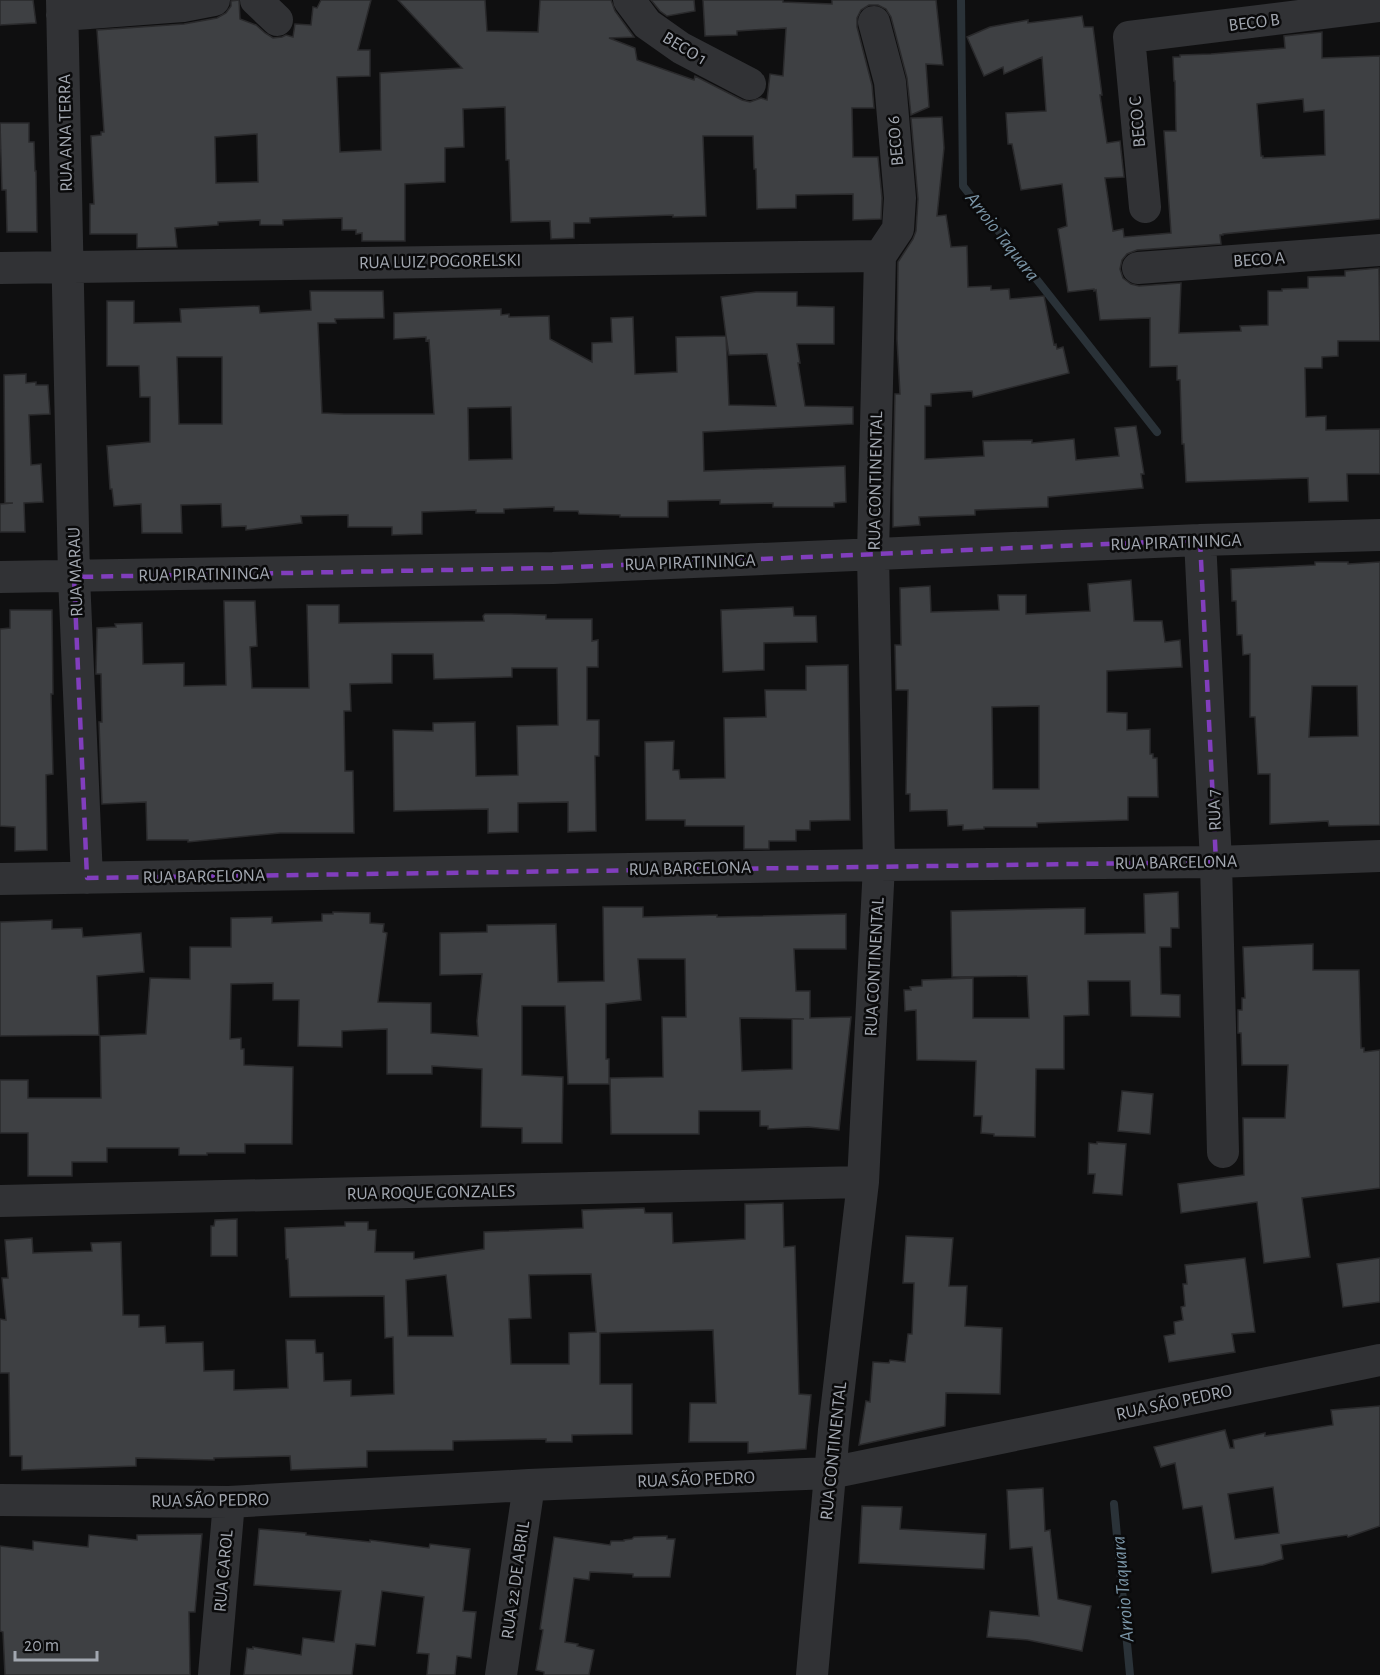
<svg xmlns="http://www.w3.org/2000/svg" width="1380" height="1675" font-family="'Alegreya Sans',sans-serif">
<rect width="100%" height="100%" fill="#0f0f10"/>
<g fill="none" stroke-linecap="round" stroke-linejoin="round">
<path stroke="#2a3238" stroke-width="8" d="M961 0 963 186 1157 432
M1114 1504 1130 1675"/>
</g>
<path fill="#3e4043" stroke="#2a2a2c" stroke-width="1.5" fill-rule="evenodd" d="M0 0H33L36 23 0 25Z
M239 0 240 19 256 25 265 33 273 38 282 37 286 35 293 37 295 24 311 25 313 7 317 8 321 0H371L358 50H370V76L337 77 340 152 381 150 380 73 462 68 398 0H485L487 31 538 32 540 0H611L615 11 634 37 609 38 635 48 637 60 694 80 695 76 742 100 750 102 761 98 767 100 770 74 783 76 786 28 737 31V35L705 36 703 0H783V2L832 4V0H936L943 65 926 64 929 107 911 115 907 78 891 17 886 9 878 5H869L861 10 857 18V27L872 85 874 108H852L853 157H878L882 198 881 219 853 220V194L796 195V208L757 209 756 169H754L753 136H703L706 216 673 217V215L590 218V223H574V238L551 239 550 221 511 222 509 160H506L505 107 463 109 464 147 445 148V182L405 184V241H362V233L356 234V230H342V218L283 220V225H260V220L218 222V225L175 228 177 247 137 248V234H90V204H94L91 136 101 135V132H104L97 30 184 24 217 18 226 13 231 6V1ZM257 134 258 182 216 183 215 137Z
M651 0H694L695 11 667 16 660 11Z
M1082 16 1084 27H1093L1102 95H1100L1107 143 1120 141 1124 177 1105 178 1113 231 1123 229 1124 237 1171 233 1164 131H1176L1175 81H1174L1173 57H1180V55L1211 54 1285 48 1284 36 1322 32V58L1380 56V219L1223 234V235H1220L1221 244 1137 250 1127 254 1122 260 1120 269 1123 278 1131 284 1139 286 1181 283 1179 333 1241 331 1240 326 1268 325V291H1282V289L1308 288V277L1345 276V271L1379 268 1380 341H1338V356L1322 357V368H1305L1306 417 1326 416V430L1380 429V474H1347L1348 501 1309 502 1308 478 1186 482 1184 444H1182L1180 380H1177V366L1150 367V318L1100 320 1096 290 1094 291V289L1068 292 1058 229 1067 226 1062 184 1021 190 1012 144H1008L1006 113 1046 111 1042 57 1004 74 1003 67 984 76 967 37 990 27 1028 20V23ZM1303 99 1304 112 1324 110 1325 155 1263 158V156H1261L1257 104Z
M942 117 944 148 937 216 946 215 951 247 967 246 968 287 991 286V290L1009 289 1010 299 1044 296 1054 345 1056 344 1057 349 1063 347 1069 373 973 397 972 391 931 394V406H925V459L984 456 983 441 1032 440V443L1074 439 1076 460 1119 456 1115 428 1136 426 1144 474H1141L1143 488 1048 497V507L975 510V515L919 517 920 525 893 527V488L895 394H900L897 339 898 262 913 239 916 231 918 199 911 118Z
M0 123H29V142H34L35 171H36L37 232H7L6 190H2Z
M310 291H383L384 318 335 319 336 323H318L322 413 344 414H434L429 340 426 341V337L394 339V313L501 309V315L509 314V317L549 316 550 339 592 362V343L612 342 611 318 633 317 635 374 677 372 676 337 726 336 721 297 756 292H797V306L834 307V344H797L800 363H798L805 406 853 407V424L703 432 704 471 845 466 846 502 834 503V507H773V503L720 504V500L668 501V517H620V515L579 514 578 511H554V507L504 509V513H476V510L422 512V534L392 535V527H348V515L301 516 302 523 246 530V526L222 527 221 504 181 505 182 533H142L141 504 114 506 112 489H110L107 446 150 442V397H140L139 366H107V301H134V323L181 322 180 309 259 306 260 313 311 310ZM726 336 729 355 767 354 776 406 729 405ZM177 357H222V424H179ZM511 407 512 459 469 460 468 408Z
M26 374V383L36 382V385H48L50 414 29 415 31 465 41 464 43 502 24 503 25 532H0V504L13 503H5L4 375Z
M1315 562H1348V564L1380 562V825L1329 826 1328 821 1270 824V774H1258L1255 717H1250V654L1243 655 1242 635H1237L1236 601H1232L1231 569 1315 565ZM1312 686H1357L1358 736 1309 737Z
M1131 580 1134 621H1162L1165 642 1180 640 1182 667 1107 671V712L1127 713V730L1150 729V754H1153V758H1157L1158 797H1128V820L1037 823V827H984V829L963 830V825L948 826 947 810 910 811V794H906L908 690H896L895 645H901L900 588 930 586 931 612 999 610 998 595H1026V614L1090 611 1088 584ZM1039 706V789H993L992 707Z
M224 601H255L257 646 250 647 252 688H309L307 605H339V623L484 621 483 616 485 614H511L546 615V619H592V641L598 640V667H587V720H599V756H595L596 831 568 832V802L518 803V832L488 833V809L394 811 393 730 433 731V723L475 722 476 776 518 775 517 726 558 725 557 668H512V677L434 679 433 654H392V683L350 684 351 711H344L345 771H353L354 833H280L188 842V840H147L146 802 102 804 99 722H102L101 674H96L97 628 116 627 115 624 142 623 143 664 184 663V686L226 685Z
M793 607 794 616H816L817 642 764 643V670L723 672 721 610Z
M10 610H52L53 694H51L53 774 46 775 47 850 15 851V827L0 826V629L10 628Z
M848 665 850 820 810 821V830H796V841H769V849H744V826H685V820H646L645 742 674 741 673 770H679L680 779 725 778 724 718 766 717 765 690H806V666Z
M1178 892 1179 928H1171V947H1160L1161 994 1180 995V1017L1131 1016 1130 981H1088L1089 1015 1064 1016V1069H1036L1035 1137 994 1136V1134L981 1133 982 1116H974L976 1061 917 1060 916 1010 905 1011 904 990H911L910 987 922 986V980L973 978V1018H1029L1027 976 952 977 951 911 1085 908V934L1145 933 1144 894Z
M603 907H643V917L717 915V917L846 914V949H794L796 991H810V1018L851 1017 839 1130 808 1127 768 1129V1126H760V1111H699V1134H611L610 1078 663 1077 662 1017H686L685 959H638L641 1000 606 1004V1059H609V1084H568L565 1006H522V1075L563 1077 562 1143H522V1128L481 1127 482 1069 432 1066V1074H387V1029L342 1031V1047L298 1046 299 1000H273V983L231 984 230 1039 241 1038V1049H244V1065L293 1067 292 1144H245V1153H207V1155H179V1148H107V1162H72V1176H28V1133H0V1080H28V1098H101L100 1036 146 1034 150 978 190 979V947H231V918L272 917V923L322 921V914H333V912L370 913V923L384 924 383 932 387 933 378 1002 431 1003V1033L478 1036 477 1021 482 974 440 975V933L487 932V925L556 924 558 982 604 981ZM740 1018 804 1019H792V1069L742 1071Z
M52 920V929L82 928 83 937 141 933 144 972 97 976 99 1035 0 1036V922Z
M1313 944V970H1359L1361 1048H1364V1052L1380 1050V1188L1302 1198 1310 1257 1264 1263 1257 1202 1181 1213 1178 1184 1244 1175 1243 1118H1285L1288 1065H1242L1241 1033H1238V1010H1242V998H1245L1243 947Z
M1122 1091 1153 1094 1150 1134 1118 1131Z
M1097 1142 1126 1144 1122 1195 1093 1193 1095 1174H1088L1089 1143 1097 1144Z
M783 1203 784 1247 795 1246 799 1394 811 1395 806 1449 748 1453V1442H689L690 1403H716L713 1330 600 1333V1384H632V1434L572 1435V1442H546V1439L453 1441V1450L367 1451V1467L291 1470 290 1456 214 1458V1460L136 1458V1466L22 1470V1456H10L9 1373H0V1319L6 1320 2 1278H8L5 1240 32 1238 33 1253 92 1251 91 1243 121 1242 123 1315H139V1327L165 1326 166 1343 203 1342 204 1371 234 1370V1390L288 1388 286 1340H315L316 1353H323L324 1381 351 1380V1396L394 1394 393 1337 385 1338 384 1296 290 1297 288 1259H286L285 1228 345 1226V1222H368V1230H376L375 1252H414V1259L484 1249V1232L583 1228 582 1210 644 1208 645 1213H672L673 1243 745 1239V1204ZM591 1274 596 1332 569 1333V1364H511L509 1319 531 1318 529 1275ZM446 1275 453 1336H408L406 1280Z
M237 1219V1256H211V1226H214L215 1220Z
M906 1236 953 1238 949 1286H967L965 1326 1002 1328 1000 1394 946 1393 945 1426 859 1445 866 1401 870 1402 873 1362 889 1363 890 1360 905 1362 908 1334H912L914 1283H903Z
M1245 1258 1255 1332 1232 1334 1235 1352 1169 1362 1164 1336 1175 1334 1174 1322 1183 1320 1181 1307 1185 1306 1183 1284H1187L1185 1265Z
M1380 1258V1302L1343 1307 1337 1264Z
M1380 1406V1526L1348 1537 1347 1535 1281 1545 1283 1559 1263 1565 1212 1573 1202 1506 1183 1509 1175 1463 1161 1467 1154 1447 1225 1430 1230 1448H1234L1233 1440 1265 1433V1436L1333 1425 1331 1410ZM1273 1487 1279 1533 1235 1539 1228 1494Z
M1043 1488 1045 1531 1050 1530 1058 1599 1091 1606 1082 1651 1028 1640 987 1637 990 1611 1039 1616 1032 1547 1010 1549 1007 1490Z
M862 1506 902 1507 900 1529 986 1534 984 1569 859 1563Z
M259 1529 306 1533V1535L370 1542V1540L429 1548 430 1544 470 1549 463 1611 476 1612 471 1658 457 1656 455 1675H427L429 1654 417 1653 424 1597 382 1591 375 1646 356 1644 352 1675H244L247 1648 253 1649V1647L301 1655 303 1638 334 1642 341 1591 254 1585Z
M202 1534 195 1612H189L190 1675H5L3 1632 0 1631V1546L33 1550V1541L88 1547 89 1535 137 1540V1535Z
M667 1536V1539H675L670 1577H633V1574L590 1572 589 1580 574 1578 565 1642 578 1644 577 1646 594 1650 589 1675H544V1672L536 1670 543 1630 540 1629 554 1537 610 1545 611 1541H624V1540L632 1539 634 1537Z"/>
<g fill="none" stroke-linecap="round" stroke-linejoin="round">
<path stroke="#313235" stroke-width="32" d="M62 0 74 577 87 878
M256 0 277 20
M629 0 647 24 681 48 750 84
M62 15 183 6 214 0
M874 22 890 82 900 198 898 229 880 256
M1145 207 1129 37 1380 6
M0 268 880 256
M1138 268 1380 250
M1200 540 1216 862 1223 1152
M0 577 553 568 1200 540 1380 535
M0 879 879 865 1216 862 1380 856
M0 1201 863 1182
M0 1500 229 1502 529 1485 830 1473 1380 1360
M214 1675 229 1502
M501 1675 529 1485
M812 1675 834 1430 863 1182 879 865 873 554 880 256"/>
</g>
<path fill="none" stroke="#813ebd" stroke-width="4.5" stroke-dasharray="12 8" stroke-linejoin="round" d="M1200 540 1216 862 87 878 74 577 553 568Z"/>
<g text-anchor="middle" stroke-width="5" stroke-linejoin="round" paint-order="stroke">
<g font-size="18" fill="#a2a7b0" stroke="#0a0a0b">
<text transform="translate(1254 22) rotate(-7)" y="6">BECO B</text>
<text transform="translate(685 48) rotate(31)" y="6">BECO 1</text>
<text transform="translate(1137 122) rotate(-95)" y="6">BECO C</text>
<text transform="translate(65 133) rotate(-91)" y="6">RUA ANA TERRA</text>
<text transform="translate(895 141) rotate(-95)" y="6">BECO 6</text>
<text transform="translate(1259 259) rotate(-4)" y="6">BECO A</text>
<text transform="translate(440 261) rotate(-1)" y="6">RUA LUIZ POGORELSKI</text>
<text transform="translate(875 481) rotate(-89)" y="6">RUA CONTINENTAL</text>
<text transform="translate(1176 542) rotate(-2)" y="6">RUA PIRATININGA</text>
<text transform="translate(690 562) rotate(-2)" y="6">RUA PIRATININGA</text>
<text transform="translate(75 572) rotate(-92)" y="6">RUA MARAU</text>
<text transform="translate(204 574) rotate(-1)" y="6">RUA PIRATININGA</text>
<text transform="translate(1214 810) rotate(-93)" y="6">RUA 7</text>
<text transform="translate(1176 862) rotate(-1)" y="6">RUA BARCELONA</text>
<text transform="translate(690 868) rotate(-1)" y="6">RUA BARCELONA</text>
<text transform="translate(204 876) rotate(-1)" y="6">RUA BARCELONA</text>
<text transform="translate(874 967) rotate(-87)" y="6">RUA CONTINENTAL</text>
<text transform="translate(431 1192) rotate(-1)" y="6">RUA ROQUE GONZALES</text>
<text transform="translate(1174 1402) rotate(-12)" y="6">RUA SÃO PEDRO</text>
<text transform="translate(833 1451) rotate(-84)" y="6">RUA CONTINENTAL</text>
<text transform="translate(696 1479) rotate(-2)" y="6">RUA SÃO PEDRO</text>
<text transform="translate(210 1500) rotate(-1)" y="6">RUA SÃO PEDRO</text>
<text transform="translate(223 1571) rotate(-85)" y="6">RUA CAROL</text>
<text transform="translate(515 1580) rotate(-82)" y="6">RUA 22 DE ABRIL</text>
</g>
<g font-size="20" font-style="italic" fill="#7b96a8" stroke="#0a0a0b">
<text transform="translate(1003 236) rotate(52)" y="7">Arroio Taquara</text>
<text transform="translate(1122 1589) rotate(-95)" y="7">Arroio Taquara</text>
</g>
</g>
<path d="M15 1651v9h82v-9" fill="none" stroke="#a2a7b0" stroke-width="3"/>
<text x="24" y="1651" font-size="18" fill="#a2a7b0" stroke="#0a0a0b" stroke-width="4.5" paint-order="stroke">20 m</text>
</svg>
